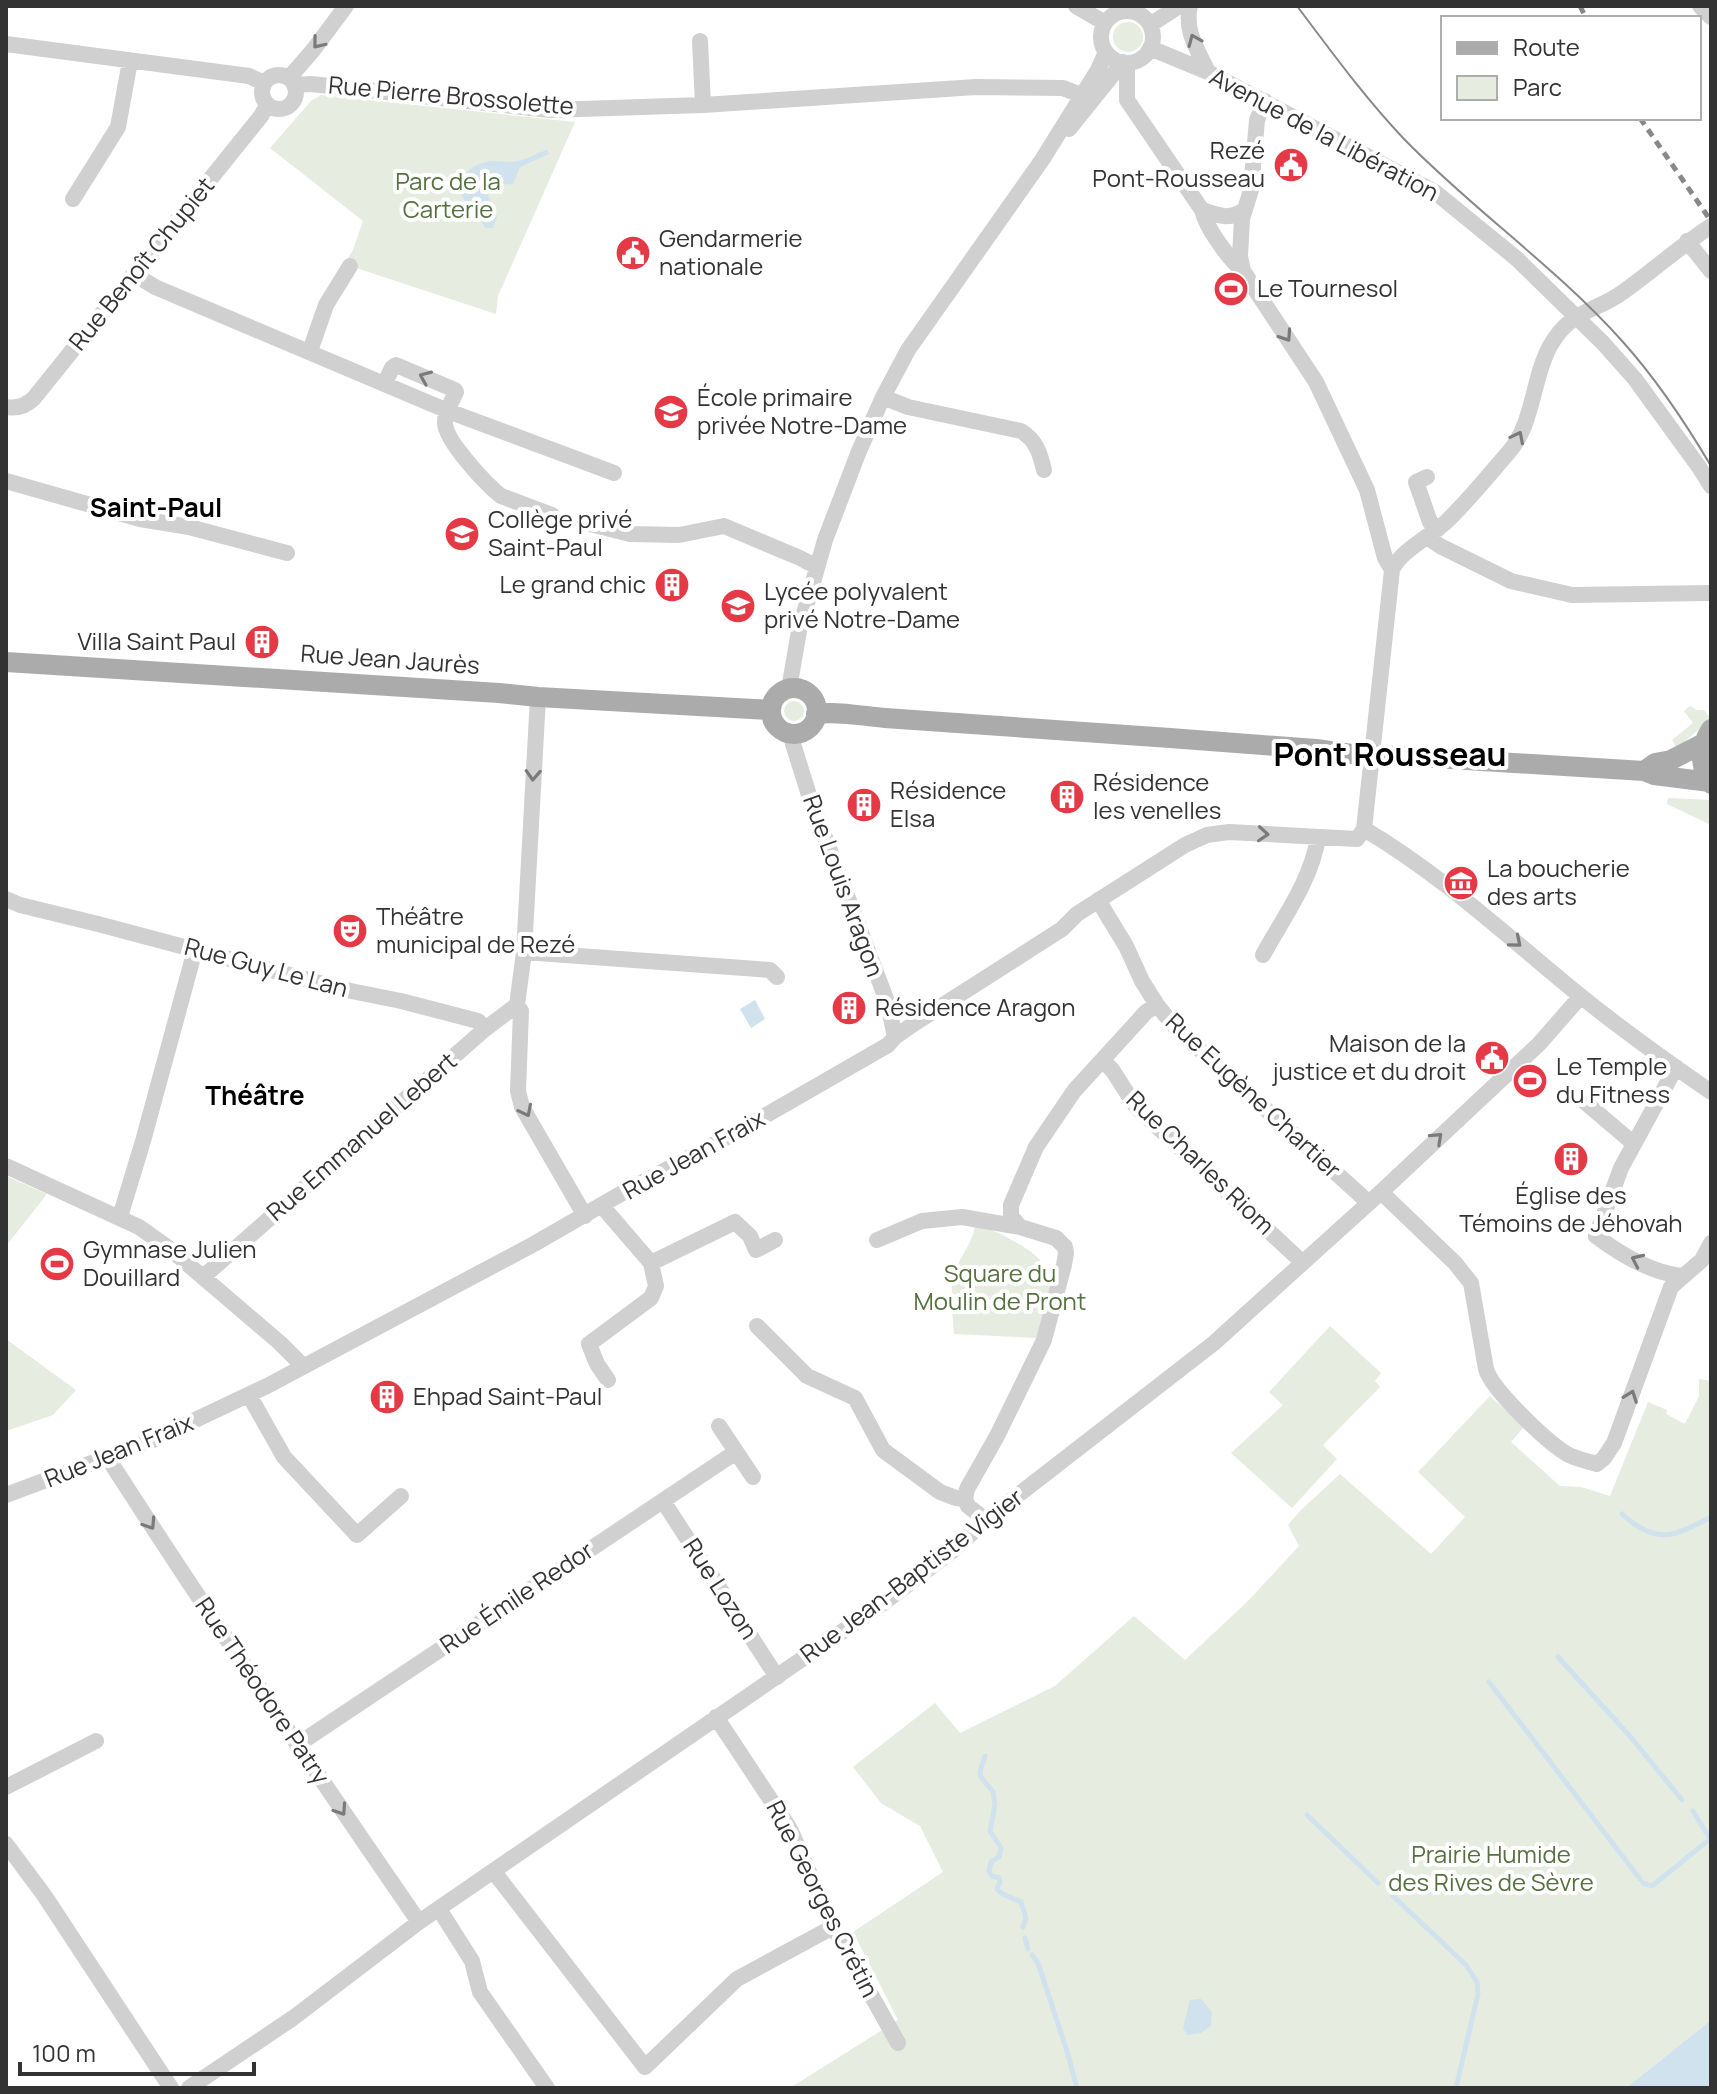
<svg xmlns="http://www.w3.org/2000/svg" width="1717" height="2094" font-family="Manrope,sans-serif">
<rect width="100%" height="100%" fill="#fff"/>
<path fill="#e6ecdf" d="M1113 37a15 15 0 1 1 30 0a15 15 0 1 1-30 0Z
M321 95 575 122 498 296 496 314 344 264 353 250 363 221 270 148 311 101Z
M784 711a10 10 0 1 1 20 0a10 10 0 1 1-20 0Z
M1690 706 1697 710H1704L1711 719 1677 748 1672 740 1693 723 1684 711Z
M1668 798 1711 800V825L1667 804Z
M6 1176 47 1194 6 1246Z
M975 1222C998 1234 1050 1252 1050 1282 1051 1294 1041 1324 1038 1338L954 1334C953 1313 948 1289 956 1269 962 1253 975 1240 975 1222Z
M1330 1326 1381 1373 1375 1381 1380 1387 1323 1445 1337 1459 1292 1508 1231 1453 1283 1405 1269 1392Z
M6 1339 76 1390 53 1415 6 1431Z
M1699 1379 1711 1381V2020L1626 2088H790L898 2020 853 1932 943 1872 920 1826 881 1803 853 1767 935 1703 960 1733 1055 1686 1134 1616 1185 1660 1247 1602 1299 1546 1288 1525 1300 1511 1340 1474 1431 1554 1465 1517 1418 1472 1490 1396 1524 1427 1511 1442 1560 1486 1581 1487 1610 1496 1648 1402 1667 1410 1666 1414 1685 1424 1699 1396Z"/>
<path fill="#cfe2ee" d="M547 150 549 154 520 167 513 184C502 186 493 179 487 192L497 217 493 228H485C480 216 468 210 463 198 454 177 473 162 493 161 501 161 510 163 518 161 528 159 537 153 547 150Z
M755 1000 765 1019 751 1028 740 1009Z
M1201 1999 1212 2012 1211 2026 1201 2033 1187 2035 1183 2028 1190 2000Z
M1711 2020V2088H1626Z"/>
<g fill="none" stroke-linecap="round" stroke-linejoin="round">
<path stroke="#cfe2ee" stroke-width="5" d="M1622 1514C1657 1545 1673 1537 1711 1517
M1558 1657 1629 1735 1682 1800
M1489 1682 1640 1879
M985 1756 980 1772 981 1777 993 1792 995 1805 990 1831 1001 1848 999 1857 991 1862 989 1871 992 1876 999 1878 1000 1882 997 1889 1001 1893 1021 1902 1026 1918 1023 1927
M1693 1811 1710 1839
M1307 1815 1378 1883
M1643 1883 1652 1886 1710 1839 1711 1841
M1393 1896 1466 1965 1477 1982 1478 1994 1456 2088
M1025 1938 1028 1949
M1032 1955 1038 1963 1067 2051 1077 2088"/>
<path stroke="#d0d0d0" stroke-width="16" d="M1076 6 1105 23
M1190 6C1184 31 1198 50 1208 72
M1700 6 1711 17
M1101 37a26 26 0 1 1 52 0a26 26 0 1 1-52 0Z
M1150 25 1179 6
M700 41 703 105
M6 44 249 76 264 83
M1150 48 1208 72 1435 192 1517 259 1603 343 1635 379 1699 467 1711 486
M262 92a17 17 0 1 1 34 0a17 17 0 1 1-34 0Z
M289 78 314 49 346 6
M294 85 311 84 550 110 703 105 976 87 1063 88 1081 95
M1069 129 1123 62
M73 199 118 127 130 61
M1202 210C1218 215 1229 221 1244 210
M1687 241 1711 271
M1243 271 1240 256 1242 219 1251 190 1257 120 1265 101
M134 274 155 287 448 411 614 473
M310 351 326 305 350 266
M385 383 392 368 396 365 455 390 456 392C452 401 445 412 445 422 444 440 487 485 501 496L552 515
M883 397 908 407 1021 431C1036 440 1040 453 1044 470
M6 407C17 409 26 406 34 398L261 116 267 105
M1427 477 1416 482 1430 522 1438 529
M6 481 140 519 189 527 287 553
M582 522 630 534 679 535 724 526 800 558 817 567
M1427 537 1440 546 1511 581 1572 595 1711 593
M1392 570C1400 551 1431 536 1446 522 1468 501 1488 476 1508 453 1534 424 1532 379 1550 346 1571 309 1594 313 1623 292 1653 271 1680 246 1711 226
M789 689 799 631 825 540 859 451 883 397 908 350 1042 160 1098 70 1106 52
M538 697 524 952 517 1005 521 1011 518 1091 522 1107 585 1216
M791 734 793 744 809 795 888 1004 895 1037
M1364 829C1442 875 1508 937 1578 994 1620 1028 1666 1061 1711 1092
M6 899 20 905 98 924 346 990 401 1001 478 1021 485 1029
M1098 900 1126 946 1142 981 1157 1005 1175 1027 1368 1202
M524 952 770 970 777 977
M1263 955C1283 918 1311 881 1318 838
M1103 1060 1113 1071 1136 1107 1302 1262
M1676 1067 1621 1168 1596 1236C1620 1254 1651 1273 1682 1276
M1580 1098 1633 1143
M6 1166 139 1227 170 1249 280 1343 303 1366
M1381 1192 1455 1263 1471 1283 1486 1369C1492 1390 1547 1442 1567 1454 1576 1459 1587 1461 1597 1464L1604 1458 1614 1443 1671 1287 1702 1260 1711 1243
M602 1206 651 1263 656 1286 651 1298 589 1344 597 1364 608 1380
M120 1217 143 1141 195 950
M1020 1227 1011 1216V1205L1036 1147 1074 1091 1146 1012 1157 1005
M877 1240 922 1221 962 1217 1020 1227 1056 1238 1065 1247 1066 1253 1064 1265 1044 1340 997 1436 967 1489 965 1499 968 1506 986 1520
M651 1263 735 1222 750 1236 756 1250 775 1240
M203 1277 485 1029 517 1005
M757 1326 807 1376 855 1398 883 1450 940 1492 956 1498 965 1499
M249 1395 284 1457 357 1535 401 1496
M719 1426 753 1477
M110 1457 113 1466C212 1620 315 1771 419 1922
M6 1495 153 1440 267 1386 534 1244 624 1192 737 1132 888 1045 895 1037 915 1023 1062 929 1077 914 1185 845 1207 835 1229 832 1357 839 1364 829 1392 570 1385 558 1367 490 1316 382 1243 271C1229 259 1206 228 1202 210L1127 100V63
M663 1501 777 1677
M716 1717 790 1829 833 1927 898 2043
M297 1745 736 1452
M6 1787 96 1741
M6 1844 44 1895 171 2088
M494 1872 645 2067 737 1979 833 1927
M439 1909 472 1961 480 1992 547 2088
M189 2088 293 2018 419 1922 875 1609 956 1548 986 1520 1214 1343 1381 1192 1539 1044 1581 996"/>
<path stroke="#ababab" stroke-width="20" d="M6 662 499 693 538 697 771 710
M771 711a23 23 0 1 1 46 0a23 23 0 1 1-46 0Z
M816 714C840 711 862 716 885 718L1170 738 1316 749 1359 755 1402 756 1644 771 1654 775 1710 782
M1711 729C1699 747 1699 766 1711 784
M1644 771 1655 763 1671 760 1704 743"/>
<path stroke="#888" stroke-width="2" d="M1297 6C1331 51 1365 98 1404 139 1473 210 1556 267 1623 342 1657 380 1685 422 1711 466"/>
<path stroke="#888" stroke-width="5" stroke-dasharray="8 6" stroke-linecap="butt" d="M1580 6 1586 18
M1640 118 1711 221"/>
</g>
<defs><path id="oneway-chevron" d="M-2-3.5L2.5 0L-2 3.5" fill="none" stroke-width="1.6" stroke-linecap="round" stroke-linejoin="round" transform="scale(2)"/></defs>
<g stroke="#7a7a7a">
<use href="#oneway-chevron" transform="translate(1194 40) rotate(-113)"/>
<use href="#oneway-chevron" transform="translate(318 43) rotate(129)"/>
<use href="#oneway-chevron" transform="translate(1286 336) rotate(56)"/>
<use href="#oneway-chevron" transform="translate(425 377) rotate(-157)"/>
<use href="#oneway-chevron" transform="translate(1518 437) rotate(-63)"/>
<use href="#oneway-chevron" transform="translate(533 775) rotate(93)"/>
<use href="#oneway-chevron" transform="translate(1263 834) rotate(4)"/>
<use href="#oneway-chevron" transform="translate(1516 942) rotate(40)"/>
<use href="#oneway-chevron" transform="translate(526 1111) rotate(63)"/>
<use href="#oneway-chevron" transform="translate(1437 1138) rotate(-43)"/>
<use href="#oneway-chevron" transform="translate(1637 1260) rotate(-155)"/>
<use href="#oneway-chevron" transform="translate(1631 1396) rotate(-70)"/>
<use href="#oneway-chevron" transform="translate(150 1524) rotate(57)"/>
<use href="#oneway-chevron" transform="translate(341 1810) rotate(56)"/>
</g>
<defs>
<symbol id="civic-disc" viewBox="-11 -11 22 22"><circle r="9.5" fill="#e63946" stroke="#fff"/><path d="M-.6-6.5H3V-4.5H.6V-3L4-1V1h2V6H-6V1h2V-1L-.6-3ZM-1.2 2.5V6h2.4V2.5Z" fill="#fff"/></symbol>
<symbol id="stadium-disc" viewBox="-11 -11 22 22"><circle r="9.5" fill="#e63946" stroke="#fff"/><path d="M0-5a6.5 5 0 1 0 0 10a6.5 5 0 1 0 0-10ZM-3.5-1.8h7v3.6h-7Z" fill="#fff"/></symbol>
<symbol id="school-disc" viewBox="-11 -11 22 22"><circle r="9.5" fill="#e63946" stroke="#fff"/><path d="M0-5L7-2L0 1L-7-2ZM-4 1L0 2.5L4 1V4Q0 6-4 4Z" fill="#fff"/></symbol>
<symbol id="building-disc" viewBox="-11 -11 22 22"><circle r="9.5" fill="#e63946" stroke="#fff"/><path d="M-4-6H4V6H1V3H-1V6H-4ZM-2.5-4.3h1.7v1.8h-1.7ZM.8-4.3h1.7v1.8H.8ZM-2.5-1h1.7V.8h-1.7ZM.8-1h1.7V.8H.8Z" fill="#fff"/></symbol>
<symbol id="museum-disc" viewBox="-11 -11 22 22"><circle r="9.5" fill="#e63946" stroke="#fff"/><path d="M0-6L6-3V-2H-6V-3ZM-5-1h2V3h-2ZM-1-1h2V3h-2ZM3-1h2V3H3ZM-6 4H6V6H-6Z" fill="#fff"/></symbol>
<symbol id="theatre-disc" viewBox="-11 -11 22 22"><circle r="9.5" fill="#e63946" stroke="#fff"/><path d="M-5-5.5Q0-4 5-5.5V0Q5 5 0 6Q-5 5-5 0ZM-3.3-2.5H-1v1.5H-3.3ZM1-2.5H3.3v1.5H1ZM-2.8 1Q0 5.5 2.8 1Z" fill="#fff"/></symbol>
</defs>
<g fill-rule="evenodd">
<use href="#civic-disc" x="1271" y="145" width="40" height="40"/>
<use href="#civic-disc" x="613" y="233" width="40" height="40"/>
<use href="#stadium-disc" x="1211" y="269" width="40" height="40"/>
<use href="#school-disc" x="651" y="392" width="40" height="40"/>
<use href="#school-disc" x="442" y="514" width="40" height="40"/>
<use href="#building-disc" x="652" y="565" width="40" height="40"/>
<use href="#school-disc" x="718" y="586" width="40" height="40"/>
<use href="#building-disc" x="242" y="622" width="40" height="40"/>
<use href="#building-disc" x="1047" y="777" width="40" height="40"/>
<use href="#building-disc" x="844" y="785" width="40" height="40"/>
<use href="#museum-disc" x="1441" y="863" width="40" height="40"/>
<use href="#theatre-disc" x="330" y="911" width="40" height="40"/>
<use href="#building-disc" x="829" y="988" width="40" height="40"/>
<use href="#civic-disc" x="1472" y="1038" width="40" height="40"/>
<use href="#stadium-disc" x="1510" y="1061" width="40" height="40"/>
<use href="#building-disc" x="1551" y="1139" width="40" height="40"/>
<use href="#stadium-disc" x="37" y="1244" width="40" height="40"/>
<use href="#building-disc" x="367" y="1377" width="40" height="40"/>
</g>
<g text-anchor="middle" stroke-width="8" stroke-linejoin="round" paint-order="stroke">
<g font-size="24" fill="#333" stroke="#fff">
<text transform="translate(451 96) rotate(5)" y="8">Rue Pierre Brossolette</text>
<text transform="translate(1324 135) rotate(28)" y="8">Avenue de la Libération</text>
<text transform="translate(142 264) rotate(-51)" y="8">Rue Benoît Chupiet</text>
<text transform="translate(390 660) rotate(4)" y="8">Rue Jean Jaurès</text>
<text transform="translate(843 886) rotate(70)" y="8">Rue Louis Aragon</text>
<text transform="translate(266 968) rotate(15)" y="8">Rue Guy Le Lan</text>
<text transform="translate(1253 1096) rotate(43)" y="8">Rue Eugène Chartier</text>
<text transform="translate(362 1137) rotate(-41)" y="8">Rue Emmanuel Lebert</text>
<text transform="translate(694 1155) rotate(-29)" y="8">Rue Jean Fraix</text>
<text transform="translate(1200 1163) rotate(44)" y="8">Rue Charles Riom</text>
<text transform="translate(119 1451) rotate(-22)" y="8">Rue Jean Fraix</text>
<text transform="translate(912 1576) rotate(-37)" y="8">Rue Jean-Baptiste Vigier</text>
<text transform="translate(720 1589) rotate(57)" y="8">Rue Lozon</text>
<text transform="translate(517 1598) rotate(-34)" y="8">Rue Émile Redor</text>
<text transform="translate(262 1691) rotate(56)" y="8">Rue Théodore Patry</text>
<text transform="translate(822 1899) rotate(63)" y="8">Rue Georges Crétin</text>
</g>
<g font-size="24" fill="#333" stroke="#fff" text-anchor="start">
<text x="1265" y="159" text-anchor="end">Rezé<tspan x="1265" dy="28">Pont-Rousseau</tspan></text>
<text x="659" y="247">Gendarmerie<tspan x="659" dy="28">nationale</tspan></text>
<text x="1257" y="297">Le Tournesol</text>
<text x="697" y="406">École primaire<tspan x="697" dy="28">privée Notre-Dame</tspan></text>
<text x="488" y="528">Collège privé<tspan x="488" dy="28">Saint-Paul</tspan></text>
<text x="646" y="593" text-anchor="end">Le grand chic</text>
<text x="764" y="600">Lycée polyvalent<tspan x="764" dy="28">privé Notre-Dame</tspan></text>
<text x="236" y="650" text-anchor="end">Villa Saint Paul</text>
<text x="1093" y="791">Résidence<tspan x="1093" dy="28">les venelles</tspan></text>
<text x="890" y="799">Résidence<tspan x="890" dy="28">Elsa</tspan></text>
<text x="1487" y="877">La boucherie<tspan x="1487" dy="28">des arts</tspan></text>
<text x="376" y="925">Théâtre<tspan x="376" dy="28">municipal de Rezé</tspan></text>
<text x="875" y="1016">Résidence Aragon</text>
<text x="1466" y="1052" text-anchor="end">Maison de la<tspan x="1466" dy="28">justice et du droit</tspan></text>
<text x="1556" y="1075">Le Temple<tspan x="1556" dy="28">du Fitness</tspan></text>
<text x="1571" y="1204" text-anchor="middle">Église des<tspan x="1571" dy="28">Témoins de Jéhovah</tspan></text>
<text x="83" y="1258">Gymnase Julien<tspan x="83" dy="28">Douillard</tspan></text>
<text x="413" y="1405">Ehpad Saint-Paul</text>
</g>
<g font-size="24" fill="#56703f" stroke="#fff">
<text x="448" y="190">Parc de la<tspan x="448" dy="28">Carterie</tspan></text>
<text x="1000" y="1282">Square du<tspan x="1000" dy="28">Moulin de Pront</tspan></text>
<text x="1491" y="1863">Prairie Humide<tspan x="1491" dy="28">des Rives de Sèvre</tspan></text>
</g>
<g font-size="26" font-weight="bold" fill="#000" stroke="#fff">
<text x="156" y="517">Saint-Paul</text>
<text x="255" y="1105">Théâtre</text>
</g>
<g font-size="32" font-weight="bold" fill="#000" stroke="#fff">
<text x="1390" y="766">Pont Rousseau</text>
</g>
</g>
<rect width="1717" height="2094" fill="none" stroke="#333333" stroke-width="16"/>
<rect x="1441" y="16" width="260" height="104" fill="#ffffff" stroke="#adadad" stroke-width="2"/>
<rect x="1457" y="42" width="40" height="12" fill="#ababab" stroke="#adadad" stroke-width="2"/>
<text x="1513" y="56" font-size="24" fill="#333333">Route</text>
<rect x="1457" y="76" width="40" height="24" fill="#e6ecdf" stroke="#adadad" stroke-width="2"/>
<text x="1513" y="96" font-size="24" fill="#333333">Parc</text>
<path d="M20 2062v12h234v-12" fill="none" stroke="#333333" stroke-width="4"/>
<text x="32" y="2062" font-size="24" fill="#333333" stroke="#ffffff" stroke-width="6" paint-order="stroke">100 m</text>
</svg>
